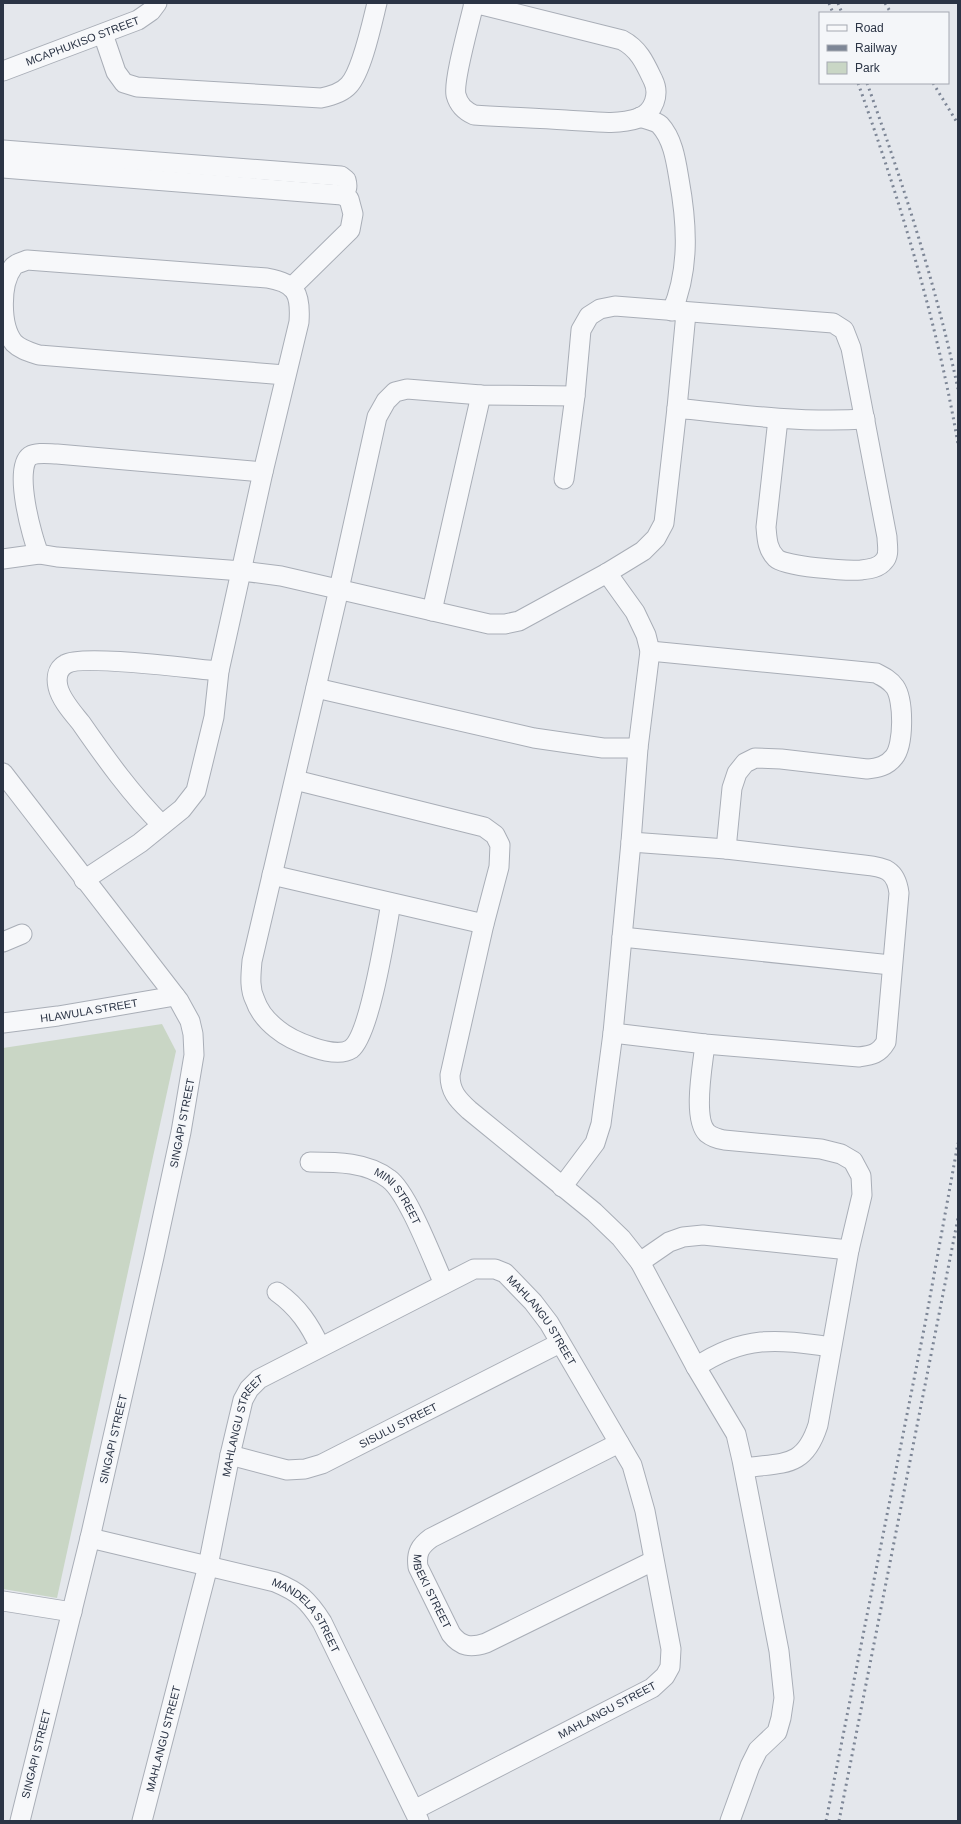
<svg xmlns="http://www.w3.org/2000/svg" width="961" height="1824" font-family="Arial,sans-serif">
<rect width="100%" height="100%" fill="#e4e7ec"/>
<path fill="#c9d6c5" d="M162 1024 176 1051 57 1598 3 1589V1048Z"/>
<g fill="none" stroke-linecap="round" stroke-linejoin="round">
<defs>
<g id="minor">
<path d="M473 3H474L622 40C639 49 645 63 653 80 660 94 654 112 639 118 616 126 589 121 566 120 535 118 505 117 474 115 465 111 459 106 456 95 453 80 470 22 474 3"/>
<path d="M103 34 116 72 124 83 137 87 321 98C331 96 342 93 349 85 362 71 372 23 377 3"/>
<path id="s1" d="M3 71 138 20 151 11 157 3"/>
<path d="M640 117C645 119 656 121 660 125 673 139 676 161 679 179 687 223 690 269 672 311"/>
<path d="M3 150 341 176 346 180C348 187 347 190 342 195"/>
<path d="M3 168 342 195 349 199 353 214 350 230 292 287"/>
<path d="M677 408C740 415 803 423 865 419"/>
<path d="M263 472 57 454C50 454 37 452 30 456 13 468 32 538 39 554L57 557 242 571 281 576 489 624H505L519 621 607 573 643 551 656 538 664 523 677 408 686 313"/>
<path d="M564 479 575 396 581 330 589 316 600 309 615 306 833 323 844 330 851 348 887 537C887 545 890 555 884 561 879 568 869 569 861 570 848 571 785 567 776 558 767 549 767 538 766 527L778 419"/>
<path d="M3 559 39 554"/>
<path d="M432 611 481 395"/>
<path d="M650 651 876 673C884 677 890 680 895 687 904 700 904 745 894 757 887 766 878 768 867 769L781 759 755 758 745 763 737 773 732 788 726 849"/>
<path d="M316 688 534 738 603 748H638"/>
<path d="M3 773 179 1001 190 1021 193 1034 194 1055 181 1132 154 1257 90 1538 20 1821"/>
<path d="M295 780 484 827 495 835 500 845 499 867 484 924 450 1075C450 1091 457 1099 469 1110L594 1212 621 1238 640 1262 696 1367 736 1434 742 1460 779 1651 784 1698 781 1718 777 1732 758 1750 750 1766 730 1821"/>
<path d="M162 825C131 794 106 759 81 723 73 713 61 700 58 687 56 678 57 669 66 664 82 654 194 669 219 671"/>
<path d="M272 875 484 924"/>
<path d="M84 880 140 843 182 809 196 791 214 717 219 671 263 472 299 322C301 293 296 283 267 278L27 260C23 262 16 263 13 267 0 284 0 326 14 343 21 350 30 352 39 355L285 375"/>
<path d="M391 903C386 930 370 1035 351 1049 334 1060 290 1040 277 1029 267 1021 259 1012 255 1000 249 988 251 974 252 961L339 589 377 417 386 401 395 392 407 389 481 395 575 396"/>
<path d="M622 937 891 965"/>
<path d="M3 942 22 934"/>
<path id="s2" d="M3 1023 58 1016 175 996"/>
<path d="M613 1033 705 1044 859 1057C872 1055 879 1054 886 1042L899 893C896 870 885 867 864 865L726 849 631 842"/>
<path d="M705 1044C703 1064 692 1118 707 1133 712 1137 718 1139 724 1140L821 1149 841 1154 853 1161 861 1176 862 1195 849 1250 818 1425C804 1469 783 1462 744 1468"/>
<path id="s3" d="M310 1162C337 1162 367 1162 389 1179 408 1193 433 1260 444 1284"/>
<path d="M562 1187 595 1143 601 1124 613 1033 631 842 638 748 650 651 646 635 635 612 607 573"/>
<path d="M640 1262 669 1242 683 1237 703 1235 849 1250"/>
<path d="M277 1292C298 1307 310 1325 320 1347"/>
<path d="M696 1367C744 1335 776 1339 831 1347"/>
<path id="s4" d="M619 1443 431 1538C420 1546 416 1553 418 1567L451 1634C461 1647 471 1648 486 1643L653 1561"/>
<path id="s5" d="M230 1455 287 1470 305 1469 322 1464 560 1343"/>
<path id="s6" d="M90 1538 275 1582C299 1592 308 1600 322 1622L419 1821"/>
<path d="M3 1601 72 1612"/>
<path id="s7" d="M142 1821 208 1566 230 1455 243 1400 249 1389 259 1379 474 1269H495L505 1273 533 1302 549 1323 632 1465 645 1511 671 1649 670 1667 665 1676 652 1688 414 1810"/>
</g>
</defs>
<use href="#minor" stroke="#a9aeb7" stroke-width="21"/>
<use href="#minor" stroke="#f7f8fa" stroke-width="19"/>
<path stroke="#7d8696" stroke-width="3" stroke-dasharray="2 4" stroke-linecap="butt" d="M829 3 833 13
M838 3 842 13
M885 3 891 13
M858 83C900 201 937 321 958 444
M867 83C903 184 936 285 958 389
M933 83 958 124
M826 1821 926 1319 958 1143
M839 1821 958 1218"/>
</g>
<g text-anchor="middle" stroke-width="4" stroke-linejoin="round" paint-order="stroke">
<g font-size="11" fill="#2b3445" stroke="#f4f6f9">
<text dy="4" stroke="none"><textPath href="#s1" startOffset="85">MCAPHUKISO STREET</textPath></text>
<text dy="4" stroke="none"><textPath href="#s2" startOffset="87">HLAWULA STREET</textPath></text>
<text transform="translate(182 1123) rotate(-79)" y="4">SINGAPI STREET</text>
<text dy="4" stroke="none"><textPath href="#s3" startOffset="101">MINI STREET</textPath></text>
<text dy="4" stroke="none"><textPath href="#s7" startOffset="793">MAHLANGU STREET</textPath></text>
<text dy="4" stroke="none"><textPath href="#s5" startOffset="180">SISULU STREET</textPath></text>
<text dy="4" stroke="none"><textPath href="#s7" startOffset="409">MAHLANGU STREET</textPath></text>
<text transform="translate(113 1439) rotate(-77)" y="4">SINGAPI STREET</text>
<text dy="4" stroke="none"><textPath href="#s4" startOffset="272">MBEKI STREET</textPath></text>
<text dy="4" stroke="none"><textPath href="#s6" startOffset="237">MANDELA STREET</textPath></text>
<text transform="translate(607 1710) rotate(-28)" y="4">MAHLANGU STREET</text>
<text dy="4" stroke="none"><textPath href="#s7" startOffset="85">MAHLANGU STREET</textPath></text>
<text transform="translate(36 1754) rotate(-76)" y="4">SINGAPI STREET</text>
</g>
</g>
<rect width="961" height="1824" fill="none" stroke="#2b3445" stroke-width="8"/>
<rect x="819" y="12" width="130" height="72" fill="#f4f6f9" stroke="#a4a8b1"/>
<rect x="827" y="25" width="20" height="6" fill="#f7f8fa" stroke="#a4a8b1"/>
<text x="855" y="32" font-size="12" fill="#2b3445">Road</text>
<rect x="827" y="45" width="20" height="6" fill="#7d8696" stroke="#a4a8b1"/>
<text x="855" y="52" font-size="12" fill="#2b3445">Railway</text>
<rect x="827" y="62" width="20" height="12" fill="#c9d6c5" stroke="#a4a8b1"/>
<text x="855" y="72" font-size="12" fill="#2b3445">Park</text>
</svg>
